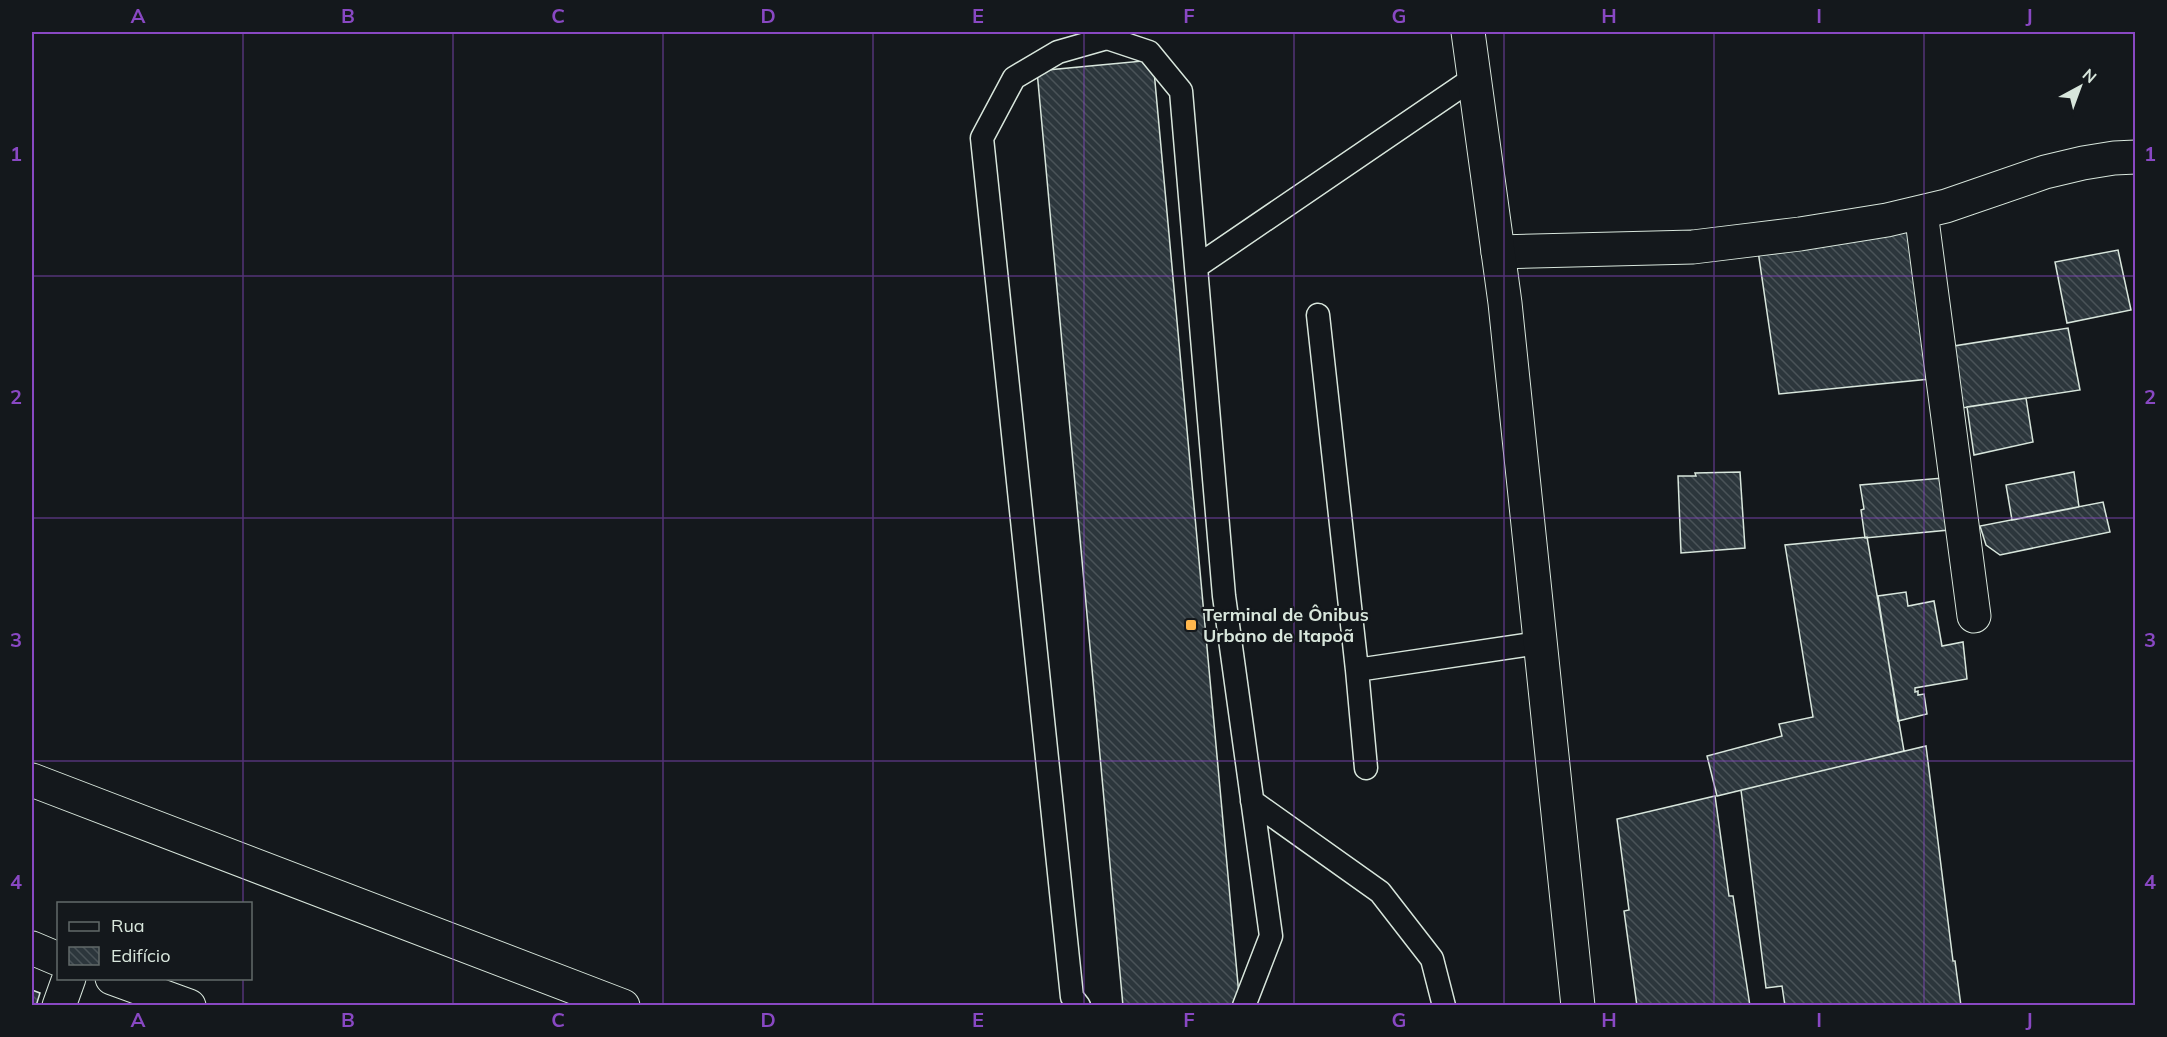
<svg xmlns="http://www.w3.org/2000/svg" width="2167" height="1037" font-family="Mulish,sans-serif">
<defs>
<pattern id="building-back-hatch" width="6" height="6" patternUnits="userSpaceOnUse" patternTransform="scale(1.5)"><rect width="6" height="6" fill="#2c363c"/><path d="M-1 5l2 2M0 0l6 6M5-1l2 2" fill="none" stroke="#4a5358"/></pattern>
</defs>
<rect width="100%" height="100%" fill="#14181c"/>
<path fill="url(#building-back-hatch)" stroke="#d8e6dc" stroke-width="1.5" d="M1153 60 1240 1006H1123L1037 71Z
M1912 230 1930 379 1779 394 1757 244Z
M2118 250 2131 310 2067 323 2055 262Z
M2068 328 2080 390 1962 408 1954 346Z
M2026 398 2033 442 1974 455 1967 407Z
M1740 472 1745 548 1681 553 1678 476H1696L1695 473Z
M2074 472 2079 507 2012 520 2006 485Z
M1943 478 1949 530 1865 538 1861 510 1864 509 1860 485Z
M2103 502 2110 532 2000 555 1986 545 1980 526Z
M1867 537 1904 751 1717 796 1707 756 1782 736 1779 724 1813 717 1785 545Z
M1906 592 1908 606 1934 601 1942 646 1963 642 1967 679 1915 688V692L1918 691V695L1924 694 1927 714 1898 721 1878 596Z
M1926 746 1953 961H1955L1961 1006H1785L1782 986 1766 988 1741 790Z
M1715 796 1729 896H1733L1750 1006H1637L1624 911 1629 910 1617 819Z
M32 990 40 993 36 1006H32Z"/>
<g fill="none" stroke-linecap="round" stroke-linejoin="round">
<defs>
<path id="lane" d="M1196 267 1475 77
M1318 315 1357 670 1366 768
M1357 670 1539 643
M1252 801 1380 892 1432 959 1444 1006
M1079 1006 1072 997 982 138 1014 78 1058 52 1107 38 1149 52 1181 91 1224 596 1271 936 1244 1006"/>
<path id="street" d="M1921 212 1974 616
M1498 252 1693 247 1800 234 1887 220 1946 206 2045 172 2083 163 2114 158 2136 157
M32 780 623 1006
M32 948 58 959
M112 978 189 1006
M59 1006 69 978"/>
<path id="secondary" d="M1468 32 1505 303 1578 1006"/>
</defs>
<use href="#lane" stroke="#d8e6dc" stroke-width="25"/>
<use href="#street" stroke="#d8e6dc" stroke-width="35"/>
<use href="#secondary" stroke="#d8e6dc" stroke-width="35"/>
<use href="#lane" stroke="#14181c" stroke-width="22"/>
<use href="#street" stroke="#14181c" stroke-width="33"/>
<use href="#secondary" stroke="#14181c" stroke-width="33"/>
</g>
<path fill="none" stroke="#8948c3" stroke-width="1.5" stroke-opacity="0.55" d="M243 32V904M453 32V1006M663 32V1006M873 32V1006M1084 32V1006M1294 32V1006M1504 32V1006M1714 32V1006M1924 32V1006M32 276H2136M32 518H2136M32 761H2136M243 978V1006"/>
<rect fill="#ffb74d" stroke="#14181c" stroke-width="2" x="1185" y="619" width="12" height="12" rx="3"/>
<g text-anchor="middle" stroke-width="4.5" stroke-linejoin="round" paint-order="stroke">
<g font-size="18" font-weight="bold" fill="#d8e6dc" stroke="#14181c" text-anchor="start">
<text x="1203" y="621">Terminal de Ônibus<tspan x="1203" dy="21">Urbano de Itapoã</tspan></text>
</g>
</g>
<rect width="2167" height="1037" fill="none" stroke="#14181c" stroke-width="66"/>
<rect x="57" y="902" width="195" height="78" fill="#14181c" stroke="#626a69" stroke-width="1.5"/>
<rect x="69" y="922" width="30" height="9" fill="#14181c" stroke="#626a69" stroke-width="1.5"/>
<text x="111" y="932" font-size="18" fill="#d8e6dc">Rua</text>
<rect x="69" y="947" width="30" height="18" fill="url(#building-back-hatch)" stroke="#626a69" stroke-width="1.5"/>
<text x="111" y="962" font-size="18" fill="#d8e6dc">Edifício</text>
<g transform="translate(2080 87) rotate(41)" stroke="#14181c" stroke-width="4.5" paint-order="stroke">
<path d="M0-4.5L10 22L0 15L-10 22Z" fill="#d8e6dc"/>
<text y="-9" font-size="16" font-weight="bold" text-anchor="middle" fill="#d8e6dc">N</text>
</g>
<rect x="33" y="33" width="2101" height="971" fill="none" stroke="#8948c3" stroke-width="2"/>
<g font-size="20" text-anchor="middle" font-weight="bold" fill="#8948c3">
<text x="138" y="23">A</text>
<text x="348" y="23">B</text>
<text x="558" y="23">C</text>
<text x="768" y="23">D</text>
<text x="978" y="23">E</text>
<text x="1189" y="23">F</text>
<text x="1399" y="23">G</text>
<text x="1609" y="23">H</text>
<text x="1819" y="23">I</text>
<text x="2029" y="23">J</text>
<text x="16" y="161">1</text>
<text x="2150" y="161">1</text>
<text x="16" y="404">2</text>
<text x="2150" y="404">2</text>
<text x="16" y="647">3</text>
<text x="2150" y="647">3</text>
<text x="16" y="889">4</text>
<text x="2150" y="889">4</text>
<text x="138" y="1027">A</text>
<text x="348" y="1027">B</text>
<text x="558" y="1027">C</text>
<text x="768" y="1027">D</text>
<text x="978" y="1027">E</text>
<text x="1189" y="1027">F</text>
<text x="1399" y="1027">G</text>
<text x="1609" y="1027">H</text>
<text x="1819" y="1027">I</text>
<text x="2029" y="1027">J</text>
</g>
</svg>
